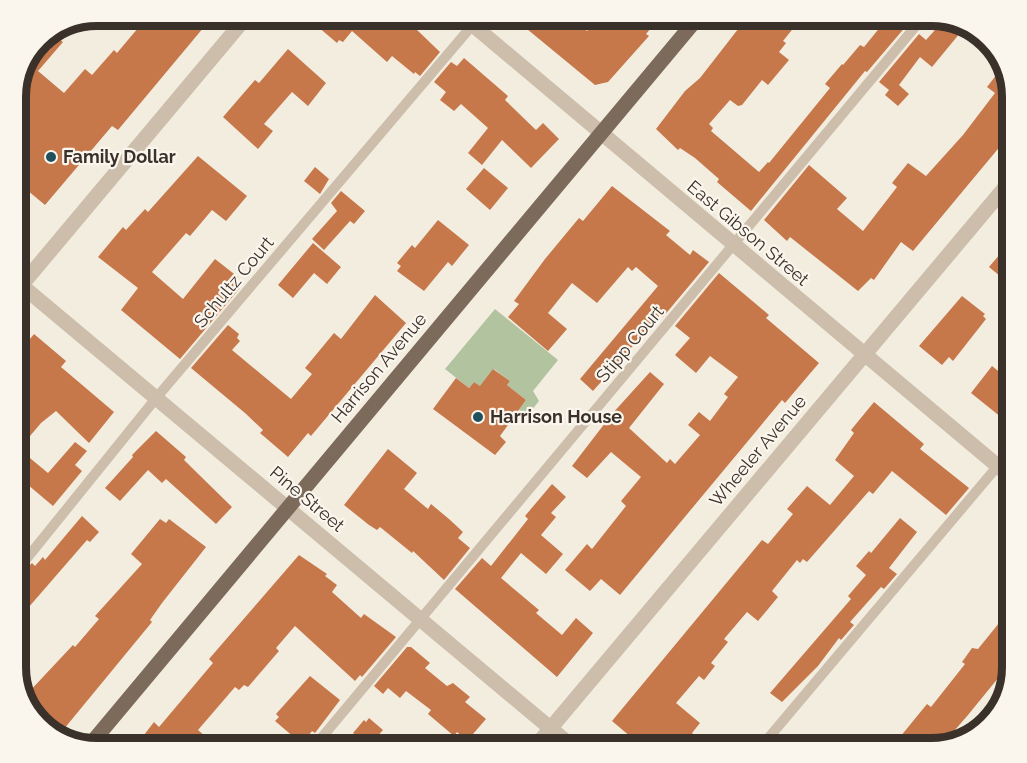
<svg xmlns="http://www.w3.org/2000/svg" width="1027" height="763" font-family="Raleway,sans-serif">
<rect width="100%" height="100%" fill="#f3ede0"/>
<path fill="#b2c39f" d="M495 309 558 360 533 391 539 401 527 416 519 410 526 400 507 385 510 381 494 369 481 387 474 382 469 388 445 369Z"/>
<path fill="#c6784b" d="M149 15H214L118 130 112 126 45 205 15 180V91L43 36 51 32 63 42 38 71 64 93 85 69 92 75 114 50 117 53Z
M304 15H367L377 23 384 15H413L421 23 416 29 440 52 420 76 415 72 414 74 392 56 387 62 352 31 343 42 339 40 337 43Z
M510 15H568L587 31 601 15H662L646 34 649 36 608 82 595 85Z
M754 15H804L783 41 786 43 779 52 789 60 768 85 762 80 742 105 738 106 730 100 709 124 713 128 711 131 759 172 768 162 769 163 830 88 825 84 842 64 843 65 860 45 864 47 890 15H895L907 25 867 72 865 71 751 211 717 182 719 179 695 158 680 148 678 150 656 129 685 91 700 78 742 24 745 27Z
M944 20 965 27 932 67 920 57 899 85 909 94 898 106 885 95 889 90 879 82 919 34 926 40Z
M288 49 326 83 308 106 292 92 264 124 273 131 258 149 223 117 255 80 259 83Z
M464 58 508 96 505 100 536 130 543 123 559 139 531 168 502 140 482 165 468 153 488 128 461 104 454 111 440 100 446 92 434 82 451 62 457 66Z
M1004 65 1012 96V132L913 251 901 242 874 280 871 278 858 291 790 237 787 241 764 220 809 165 847 198 837 209 863 231 897 187 892 183 908 163 926 176 963 135 995 93 987 87Z
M198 156 247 196 226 221 212 210 190 236 186 233 152 272 183 299 215 259 238 277 233 283 240 288 180 359 121 310 138 288 98 257 123 227 126 230 145 209 148 212Z
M315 167 329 179 320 194 304 181Z
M484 168 508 188 490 210 466 189Z
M612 186 670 231 666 235 690 255 693 250 709 262 663 317 661 314 593 391 580 379 658 286 636 267 632 271 628 267 597 303 572 283 548 313 567 329 548 351 508 317 519 304 514 301 545 259 579 218 583 221Z
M341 191 365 211 354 224 350 221 324 250 312 239 337 211 331 203Z
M438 220 469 245 452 266 448 262 424 291 397 271 401 266 397 263 412 245 415 248Z
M1012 240V286L989 267Z
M313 243 341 267 327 284 314 273 293 298 278 285Z
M719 273 769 315 766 318 819 363 785 403 782 400 620 595 601 579 590 591 565 570 587 544 592 549 626 506 621 501 641 477 611 452 587 478 572 466 612 414 650 372 664 384 629 428 667 463 670 459 675 464 700 435 688 425 699 412 710 421 728 397 724 394 738 377 710 356 696 373 675 355 690 338 675 326Z
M375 295 406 323 311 436 308 433 288 457 260 433 263 430 245 413 191 368 228 325 239 334 237 338 240 341 232 350 291 399 312 374 305 368 334 333 341 339Z
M962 296 985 314 983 316 986 319 953 361 949 357 942 365 919 346Z
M34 334 66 361 61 367 114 412 89 443 56 411 41 423 19 449 48 473 75 442 87 451 75 465 82 471 53 506 15 474V357Z
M992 366 1012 382V426L971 393Z
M493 369 510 381 507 385 526 400 500 436 506 442 495 455 433 409 456 378 469 388 474 382 480 386Z
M874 402 924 444 920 449 969 488 946 515 892 471 873 494 869 491 807 562 803 559 800 563 797 560 772 591 778 597 758 621 747 612 724 639 728 642 711 663 715 666 704 680 699 676 676 703 700 723 692 733 709 748H644L612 721 762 540 768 544 793 514 787 509 807 486 830 505 854 476 835 460 854 433 851 430Z
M156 431 186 457 184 460 232 507 216 524 166 479 162 483 148 470 120 501 105 488 133 457 132 455Z
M388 449 417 473 404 489 428 509 431 504 449 519 463 532 458 538 470 548 444 580 413 551 412 553 380 527 377 530 369 525 344 505Z
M552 484 566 497 551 513 556 517 541 535 563 554 546 574 521 553 501 578 539 610 536 613 562 635 576 618 593 633 557 677 455 589 482 558 491 566 528 519 525 516Z
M82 516 99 532 90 542 87 540 15 623V580L32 563 35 566 43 557 45 560Z
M900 518 917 532 889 568 897 574 884 589 881 587 850 622 854 625 841 640 839 638 818 666 782 702 770 693 851 599 848 596 866 575 856 566 869 551 871 553Z
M160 519 166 523 169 519 206 547 162 603 150 620 152 622 59 735 47 731 27 694 73 645 75 647 99 619 95 616 142 564 131 554Z
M299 555 327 574 325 576 337 585 332 592 361 618 364 614 396 637 362 677 360 675 355 681 295 626 276 648 279 651 248 687 244 685 239 690 235 687 198 730 206 737 197 748H140L148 738 144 735 154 722 159 727 213 663 209 659Z
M1012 607V661L968 715 941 746 891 748 927 704 931 707 965 664 962 662 972 648 978 649Z
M407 647H411L430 663 425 668 447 686 453 683 470 697 465 702 486 719 467 741 457 732 454 736 428 714 431 710 406 691 400 698 388 688 383 694 374 686Z
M310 676 340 700 315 733 312 731 302 744 275 721 279 717 276 714Z
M369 718 383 730 369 746 353 733 364 720 366 722Z"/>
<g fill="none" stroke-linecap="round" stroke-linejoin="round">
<path stroke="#ccbeab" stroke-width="10" d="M15 573 157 397 481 15
M313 748 925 15
M760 748 1012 449"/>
<path stroke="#ccbeab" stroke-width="15" d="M461 15 1012 478
M15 280 574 748
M15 293 248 15
M534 748 1012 179"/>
<path stroke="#7c6a5b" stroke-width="15" d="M89 746 700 15"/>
</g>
<g fill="#1f505c" stroke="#fbf6ed" stroke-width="2">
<circle cx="51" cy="157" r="6"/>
<circle cx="478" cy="417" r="6"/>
</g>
<g text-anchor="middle" stroke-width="4.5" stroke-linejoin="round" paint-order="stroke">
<g font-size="18" font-weight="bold" fill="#3a312a" stroke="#fbf6ed" text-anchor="start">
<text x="63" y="163">Family Dollar</text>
<text x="490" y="423">Harrison House</text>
</g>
<g font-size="18" fill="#3a312a" stroke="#fbf6ed">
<text transform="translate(748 233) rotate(40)" y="6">East Gibson Street</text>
<text transform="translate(234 282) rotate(-50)" y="6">Schultz Court</text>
<text transform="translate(630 344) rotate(-50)" y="6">Stipp Court</text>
<text transform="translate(379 368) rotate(-50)" y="6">Harrison Avenue</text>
<text transform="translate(758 451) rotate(-50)" y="6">Wheeler Avenue</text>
<text transform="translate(307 499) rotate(40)" y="6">Pine Street</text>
</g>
</g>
<path d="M0 0H1027V763H0ZM97 26H931A71 71 0 0 1 1002 97V667A71 71 0 0 1 931 738H97A71 71 0 0 1 26 667V97A71 71 0 0 1 97 26Z" fill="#fbf6ed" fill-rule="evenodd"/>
<path fill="none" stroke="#3a312a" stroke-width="8" d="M97 26H931A71 71 0 0 1 1002 97V667A71 71 0 0 1 931 738H97A71 71 0 0 1 26 667V97A71 71 0 0 1 97 26Z"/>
</svg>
